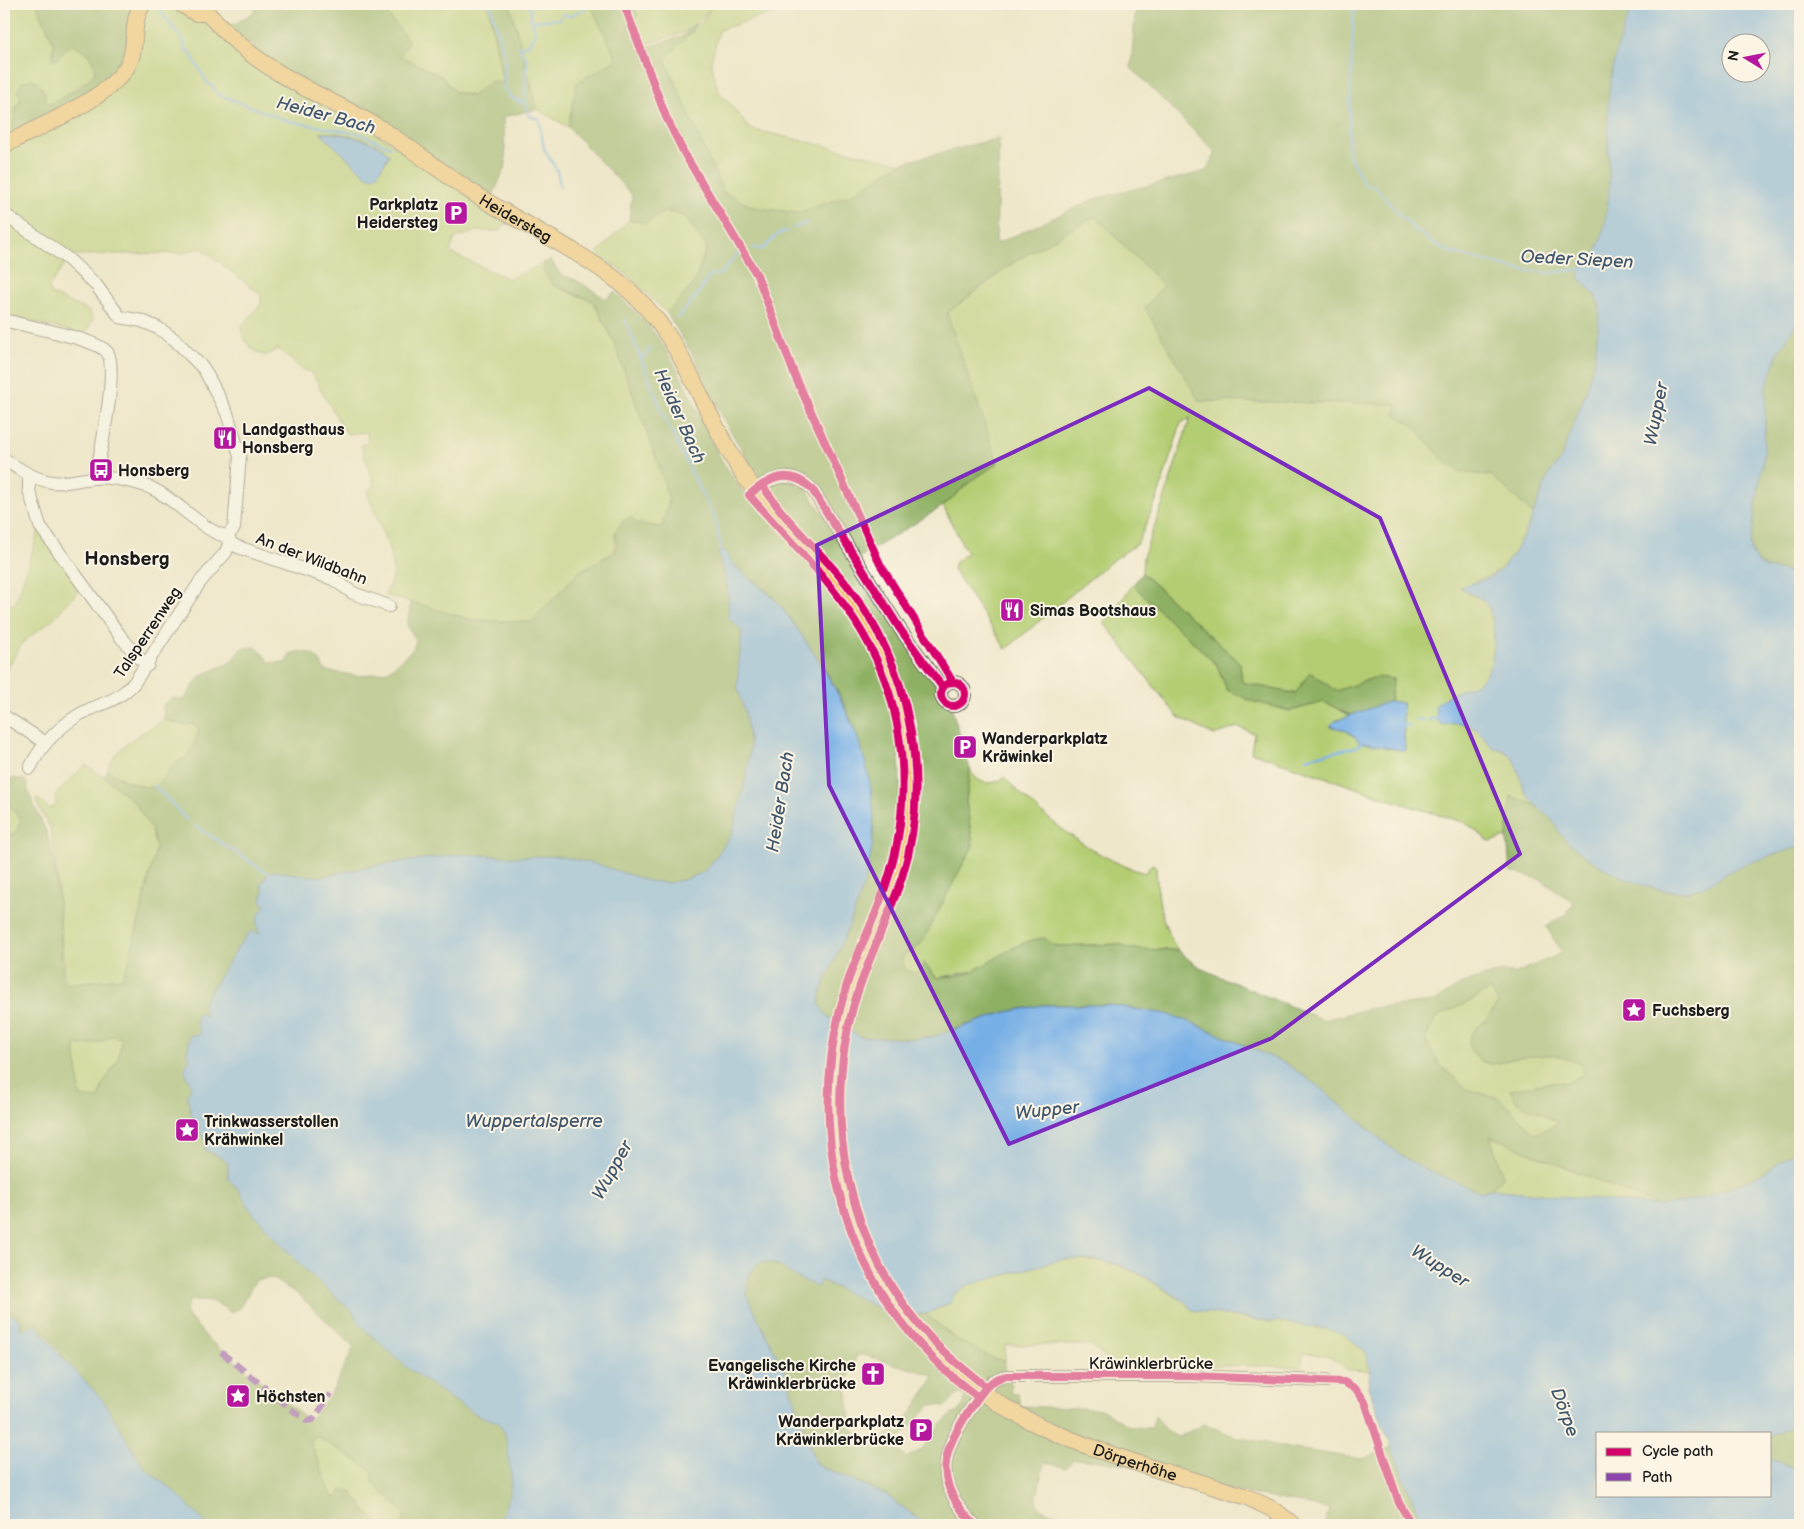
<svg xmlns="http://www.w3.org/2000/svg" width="1804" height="1529" font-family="'Balsamiq Sans',sans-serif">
<rect width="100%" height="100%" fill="#fcf5e5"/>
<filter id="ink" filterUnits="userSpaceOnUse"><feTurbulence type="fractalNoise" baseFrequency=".02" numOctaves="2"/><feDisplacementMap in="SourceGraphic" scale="10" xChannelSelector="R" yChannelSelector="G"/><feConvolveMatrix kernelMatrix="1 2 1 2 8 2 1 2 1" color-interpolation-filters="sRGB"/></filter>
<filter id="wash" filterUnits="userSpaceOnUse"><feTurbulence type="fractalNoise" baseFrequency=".0096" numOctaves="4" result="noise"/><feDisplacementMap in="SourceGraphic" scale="20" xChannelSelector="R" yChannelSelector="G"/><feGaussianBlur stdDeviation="1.12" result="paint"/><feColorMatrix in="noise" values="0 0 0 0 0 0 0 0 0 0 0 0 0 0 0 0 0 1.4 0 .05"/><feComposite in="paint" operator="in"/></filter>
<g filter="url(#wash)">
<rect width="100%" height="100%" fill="#efe7ca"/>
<path fill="#b3cd72" stroke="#687447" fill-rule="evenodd" d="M4 4H37L54 44 52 54 63 51 70 44C84 47 103 65 91 78L56 102 51 104 45 102 44 96 21 99 16 107 11 138 4 141Z
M147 4H176L199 17 508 220 500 231H477L455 238 450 251 453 254 509 279 544 263C541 287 575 294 593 301L613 340 659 466 669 500 662 527 638 524 615 532V552L580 571 531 622 473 620 385 595 394 574 389 549 367 492 374 484 361 446 368 441 367 432 348 434 345 432 311 372 303 370 278 349 265 356C250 350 244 343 241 327L261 304V295L201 248 183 253 72 255 4 212V148L82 106ZM321 133C335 130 382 141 389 155L385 163 367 176Z
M322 4H485L489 8 503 84 492 81 472 96 455 92 441 76 400 56 384 10H367Z
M510 4H590L617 59 577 83 568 127 537 109Z
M636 4H800L719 30 711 62 718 90 750 129 901 163 851 195 797 213 753 207 723 192 665 59 702 22 711 7 698 22 682 33 642 45 633 22 637 16Z
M666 211 684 216 707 247 694 284 667 313 626 274 597 253 629 220 646 223Z
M4 215 66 262 49 287 51 294 89 311 93 319 88 330 83 334 4 315Z
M1095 216 1163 285 1199 401 1396 404 1395 415 1413 425 1463 473 1491 475 1533 514C1523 541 1508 574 1477 580L1468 594C1473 596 1482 598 1486 602 1497 615 1497 665 1485 677 1470 691 1451 688 1435 707L1455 723 1469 724 1479 730 1485 739 1512 757 1519 771 1524 791 1538 807 1511 796 1507 837 1490 842 1466 823 1403 804 1251 752 1254 733 1238 727 1214 735 1178 717 1104 623 1133 585 1217 665 1227 690 1290 711 1324 702 1352 716 1335 721 1331 727C1343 729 1351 731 1359 742L1405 750 1402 703 1390 701 1393 679C1367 675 1361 685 1337 691 1305 699 1273 689 1241 682L1240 663 1142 573 1143 557 1164 500 1190 418 1181 423 1158 496 1138 543 1109 563 1006 649 953 569 955 562 967 553 943 506 971 481 997 463 947 313 1017 260Z
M40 527 79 590 53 619 23 642 7 669 4 670V602L15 605Z
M164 720 175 723 194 724 199 730 195 743 186 757 172 766 157 788C137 787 124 781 108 770 114 746 144 732 164 720Z
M85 765 104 777 135 803 151 828 156 848 129 962 122 978 65 984 55 852 50 828 36 802 37 798 50 809 56 805 55 795Z
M970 769C976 784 992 787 1004 777 1040 815 1094 859 1145 873L1152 864 1156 866C1157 894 1161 927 1178 950L1130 949 1120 944 1054 946 1000 956 973 971 937 978 923 962 922 969 915 974 905 969 902 959 905 953 913 951 973 846 966 801Z
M4 781 7 802 21 820 17 831 4 839Z
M1491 989 1498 1003 1488 1018 1471 1033C1468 1048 1474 1062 1491 1064 1499 1064 1510 1059 1518 1057 1535 1053 1559 1053 1576 1061 1580 1063 1583 1069 1586 1073L1569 1082 1546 1083 1511 1090 1539 1112 1559 1123 1535 1134 1499 1098 1468 1090 1440 1065 1425 1039 1436 1017 1468 1002Z
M111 1036 122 1038 118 1060 102 1086 99 1099 80 1098 75 1045C88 1045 100 1045 111 1036Z
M1490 1136 1659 1206 1491 1189 1503 1176Z
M1063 1259C1113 1260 1126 1264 1168 1292 1177 1298 1185 1302 1192 1310L1271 1322 1277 1321C1304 1326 1346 1325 1364 1349 1368 1354 1368 1365 1370 1371L1347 1370C1337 1357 1319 1354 1304 1353L1301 1367 1171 1364 1104 1365 1105 1358 1091 1345H1005V1360C975 1358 947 1332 926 1314L952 1302 954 1294 968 1285Z
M316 1436 372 1470 395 1504 405 1514 402 1525C381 1525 372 1523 361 1503L332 1496 310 1441Z"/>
<path fill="#8eb064" stroke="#556640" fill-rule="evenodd" d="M37 4H143L123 73 11 138 16 107 21 99 18 92 22 82 34 79 45 92V102L51 104 81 87 95 73C96 59 84 46 70 45L56 60H52L54 44Z
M250 4H321L367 10H384L409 41 400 56 441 76 455 92 472 96 492 81 503 84 489 8 485 4H510L537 109 503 117 506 165 492 198 281 70 213 14 233 25 256 11Z
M590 4H636L637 16 630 23 639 50 682 36 698 22 688 36 665 59 723 192 753 207 797 213 851 195 901 163 999 138 996 244 1094 199 1206 171 1216 153 1131 68 1135 14 1140 4H1634C1618 38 1609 80 1608 119 1606 159 1615 201 1601 240 1596 253 1587 265 1579 277L1594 294 1600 306V327L1593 372 1560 461 1549 474 1533 514 1491 475 1463 473 1446 463 1413 425 1395 415 1396 404 1199 401 1145 308 1163 285 1095 216 1017 260 947 313 998 463 971 481 943 506 857 559 817 492 770 474 759 477 725 422 694 357 667 313 694 284 707 247 684 216 666 211 646 223 629 220 632 195 568 127 577 83 617 59Z
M551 260 560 274 578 281 606 299 614 292C632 308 649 324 662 344 690 385 703 435 732 476 766 524 813 561 846 608 899 684 913 783 888 871 881 899 868 926 857 953 848 975 841 997 834 1020 824 1014 818 1009 819 997 829 966 846 937 856 906 890 806 864 721 804 638 793 623 783 606 769 593 753 579 735 572 726 552L721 564C729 578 730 601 728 617L742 631 746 717 750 747 747 773 732 834 709 867 702 873 684 880 668 883 648 881 596 864 557 856 511 857 463 854 379 865 320 877 273 871 262 881 261 886 264 891 262 898 265 906 260 934 249 935 240 944 203 1003 206 1008 205 1017 199 1012C195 1020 195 1024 201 1032L197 1036 190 1035 187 1054 190 1057 186 1075 191 1083 200 1129 205 1140V1150L223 1158 228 1163V1179L237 1187 251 1211 304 1269 352 1311 361 1326 410 1370 478 1415 498 1422 505 1433 511 1473 510 1495 498 1525H402L405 1514 373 1483 372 1470 316 1436 310 1441 332 1496 337 1498 342 1490 351 1491 365 1511 382 1525H207L175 1492 144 1468 46 1334 32 1325 22 1331 20 1328 21 1320 4 1310V839L17 831 21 820 7 802 5 782 14 778 26 780C29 804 48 826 52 852 60 895 60 941 63 984L122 978 129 962 156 848 151 828 135 803 104 777 108 770C124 781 137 787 156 788L172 766 186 757 195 743 199 730 194 724 186 725 164 720 163 705 173 698 184 700 200 676 229 663 242 648 256 647 270 662 286 663 290 654C297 650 311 651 317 658 322 662 321 667 326 671L360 676 388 671 413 649 416 640 407 625 411 602 473 620 531 622 580 571 615 552 617 546 615 532 622 522 631 517 638 524 662 527 669 500 659 466 613 340 593 301 553 285 543 270 544 263ZM111 1036 122 1038 118 1060 102 1086 99 1099 80 1097 75 1045C88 1044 100 1046 111 1036ZM271 1278 299 1295 354 1347 331 1394 309 1421 209 1340 185 1312 189 1301C206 1298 216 1301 230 1312L239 1309 256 1280Z
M1800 317V571C1785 570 1768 572 1755 562L1750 545 1764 453 1766 388 1777 355Z
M769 479 801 481 941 692 943 701 951 706 970 769 966 801 973 845 921 944 913 951 905 953 902 959 905 969 915 974 922 969 923 962 937 978C949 976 964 976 975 970 998 959 1019 939 1045 938L1054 946 1120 944 1130 949 1178 950 1193 963 1209 972 1323 1020 1372 1008 1433 1002 1463 983 1502 971 1514 974 1562 953 1546 926 1566 914 1574 903 1541 880 1510 871 1507 837 1511 796C1520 800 1532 802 1539 808 1557 821 1566 842 1584 855 1605 871 1664 898 1691 890 1710 885 1724 872 1742 865 1761 858 1781 853 1800 846V1146C1763 1180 1709 1200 1659 1206L1490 1136 1503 1176 1491 1189 1481 1192 1420 1167 1396 1152 1314 1083 1285 1063 1190 1022 1167 1014 1110 1005H1042L1006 1012 932 1037 913 1039 860 1037 851 1033 842 1025 887 901 909 785 879 649 755 490ZM1491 989 1498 1003 1488 1018 1471 1033 1469 1043 1472 1053 1481 1061 1493 1064 1521 1057 1554 1055 1578 1062 1585 1073 1569 1082 1546 1083 1510 1090 1516 1101 1559 1123 1535 1134 1499 1098 1468 1090 1440 1065 1425 1040 1436 1017 1468 1002Z
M1142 573 1240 663 1242 682 1295 694 1310 672 1336 691 1376 677 1393 679 1390 701 1352 716 1324 702 1290 711 1251 701 1227 690 1217 665 1133 585Z
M760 1262 780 1266 817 1287 821 1280 878 1308 899 1326 917 1314H926L955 1339 995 1359 1005 1360C1004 1372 1011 1380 1011 1393H1018L1020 1406 1101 1409 1131 1427 1152 1428 1155 1416 1168 1432 1178 1437 1204 1424 1234 1436 1294 1449 1363 1459 1393 1446 1412 1498 1425 1525H1324L1329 1509C1295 1501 1261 1497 1227 1489 1177 1477 1125 1461 1073 1459L1066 1468 1044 1462 1036 1502 1041 1509 1067 1519 1102 1525H926L885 1494 816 1465 786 1375 747 1296 750 1274 754 1266ZM857 1355H864L935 1376 912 1412 897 1427 881 1439 865 1438 859 1435 851 1427 846 1384ZM959 1393 965 1397 964 1404 958 1413 952 1414 942 1423 922 1449 907 1458 894 1445 930 1405 946 1406Z
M1800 1422V1470L1770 1459V1436Z"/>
<path fill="#76afe6" stroke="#496681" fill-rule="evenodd" d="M1634 4H1800V317L1777 355 1766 388 1764 453 1750 545C1753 572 1778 571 1800 571V846C1781 853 1762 858 1743 865 1724 872 1708 889 1688 891 1649 896 1588 864 1562 836 1558 831 1556 824 1552 820 1543 810 1529 802 1524 789 1517 771 1517 750 1493 748 1476 728 1472 720 1443 725L1437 720 1435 707C1451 688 1470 691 1484 677 1497 665 1497 617 1486 603 1481 597 1467 593 1460 587L1489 578 1501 570 1512 556 1529 525 1549 474 1560 461 1586 392 1595 359 1600 306 1594 294 1579 277C1580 266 1587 264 1593 256 1601 244 1604 230 1606 216 1612 184 1608 154 1608 122 1607 82 1617 39 1634 4ZM1732 42H1762V72H1732Z
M320 133C337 132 381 140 389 155L377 175 372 177 367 176Z
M721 551 726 552C735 571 752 579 768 593 776 600 784 610 790 619 840 688 887 770 870 859 861 905 839 947 822 990L819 1004 826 1015 860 1037 913 1039 932 1037 1006 1012 1042 1005H1110L1167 1014 1190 1022 1285 1063 1314 1083 1396 1152 1420 1167 1481 1192 1491 1189 1659 1206C1709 1200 1763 1180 1800 1146V1422L1770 1436V1433H1598V1495H1770V1459L1800 1470V1525H1425L1419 1516 1368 1387 1370 1370 1365 1351 1344 1334 1331 1330 1277 1321 1271 1322 1192 1310 1186 1302 1140 1274 1117 1264 1097 1260 1063 1259 968 1285 954 1294 952 1302 926 1314H917L900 1326 878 1308 821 1280 817 1287C810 1283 803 1281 796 1277 790 1274 785 1269 780 1266 756 1253 744 1275 747 1296L786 1375 816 1465 885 1494 926 1525H498L510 1495 511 1473 505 1433 498 1422 478 1415 453 1400 410 1370 361 1326 352 1311 304 1269 251 1211 237 1187 228 1179V1163L223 1158 205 1150V1140L192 1117 187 1094C196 1083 186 1080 185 1069L190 1058 187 1054 190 1035 197 1036 201 1032C195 1024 195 1020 199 1012L205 1016 203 1003 240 944 251 931 260 934C254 923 258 914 265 906L261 900 264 891 261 886 268 873 273 871 320 877 379 865 463 854 511 857 557 856 596 864 648 881 668 883 684 880 702 873 709 867 732 834 747 773 750 747 746 717 737 685 742 631 728 617C731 594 724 574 718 553Z
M1390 701 1402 703 1405 751 1359 742C1351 731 1343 729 1330 726L1335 721Z
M4 1310 21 1320 20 1328 22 1330 36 1324 57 1352 103 1400 144 1468 175 1492 207 1525H4Z"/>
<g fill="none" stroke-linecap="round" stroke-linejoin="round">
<path stroke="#76afe6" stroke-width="2.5" d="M155 4 184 42 185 51H189L208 84 213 86 217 94 288 121 361 134 390 147
M490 4 505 58 504 89 510 97 525 104 529 116 539 119 544 149 557 170 560 186
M527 4 531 11 530 18 532 21
M1354 4 1348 153 1365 185H1374L1400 216 1428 240 1449 252 1515 269 1550 273 1581 269
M525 104C526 89 524 75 528 61L519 47 528 45 535 33 532 21 560 19 563 14 570 16 588 7
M794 228 806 223
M753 248 763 249 778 234 787 231
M677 318 695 298 710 275 721 274 738 253
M625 319 665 419 715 519 722 552
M641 360 651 348
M1415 720H1424
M1429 720 1438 718
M1402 727 1410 725
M1306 758 1356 747 1363 741
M154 785 187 820
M195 826 269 874"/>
</g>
</g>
<g filter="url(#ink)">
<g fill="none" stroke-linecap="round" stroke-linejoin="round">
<defs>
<path id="minor" d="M4 214 68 259 96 285 120 317 142 321 158 328 174 339 204 369 227 413 240 456 234 528 227 536
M4 320C25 326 94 338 107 352 119 366 100 457 95 477
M4 459C19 469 33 479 52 482 66 484 79 479 94 478 109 476 129 481 143 485 173 494 204 534 227 536
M29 475V490L40 526 121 637 140 659 148 665
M755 490C774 475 793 470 812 489L900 629 943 688
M227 536 232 544 238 547 333 579 353 593 389 606
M941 694a12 12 0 1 1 24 0a12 12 0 1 1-24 0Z
M4 716 46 743
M30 768C40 747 57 729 77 716 98 703 115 704 134 683L200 582 226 552 229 544 227 536
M975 1525C931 1481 941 1452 973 1405 982 1392 990 1378 1007 1376H1190L1326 1381"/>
<g id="major">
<path d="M181 4 196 13H207"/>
<path id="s1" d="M199 4C215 22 232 39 251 54 289 83 335 102 376 126 411 147 443 174 478 196 524 225 575 248 619 282 685 334 697 404 741 471 775 522 826 561 859 613 909 693 923 791 894 881 880 923 859 963 847 1006 801 1165 878 1342 1024 1418 1090 1453 1176 1474 1247 1497L1274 1510 1293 1525"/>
<path d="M4 145C38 127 112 98 129 63 138 44 130 21 143 4"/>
</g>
</defs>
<use href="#minor" stroke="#666359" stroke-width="14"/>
<use href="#major" stroke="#666359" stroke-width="18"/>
<use href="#minor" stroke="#fff" stroke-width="12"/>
<use href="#major" stroke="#f6c06b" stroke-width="16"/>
<path stroke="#8e44ad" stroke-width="6" stroke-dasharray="12 6" stroke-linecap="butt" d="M221 1352 306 1421 313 1420 331 1394"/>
<defs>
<path id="cycleway" d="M624 4 666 117 684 153 757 275 795 376 880 564 953 682
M762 485C770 496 777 507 786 517 806 540 828 561 847 585 878 624 900 673 909 722 919 773 918 827 902 877 889 916 871 953 858 991 818 1112 846 1251 936 1344 951 1360 970 1373 986 1387
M941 694a12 12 0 1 1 24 0a12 12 0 1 1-24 0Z
M943 688 900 629 812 489C789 467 769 478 749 495 808 562 870 616 893 706 909 769 905 836 882 896 871 928 854 958 845 991 800 1143 848 1302 978 1397
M975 1525C931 1481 941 1452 973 1405 982 1392 990 1378 1007 1376H1190L1344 1382 1357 1390 1365 1402 1399 1503 1412 1525"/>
</defs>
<use href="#cycleway" stroke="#fcf5e5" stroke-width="11"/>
<use href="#cycleway" stroke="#d6006c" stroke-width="8"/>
</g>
</g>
<path d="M0 0H1804V1529H0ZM1149 388 1380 518 1520 854 1272 1038 1009 1144 829 785 817 545Z" fill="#efe7ca" fill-opacity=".55" fill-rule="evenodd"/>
<path fill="none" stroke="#7b2cbf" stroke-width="4" stroke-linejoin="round" d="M1149 388 1380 518 1520 854 1272 1038 1009 1144 829 785 817 545Z"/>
<defs>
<symbol id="parking-square" viewBox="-11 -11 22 22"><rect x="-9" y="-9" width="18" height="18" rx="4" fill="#b5179e" stroke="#fcf5e5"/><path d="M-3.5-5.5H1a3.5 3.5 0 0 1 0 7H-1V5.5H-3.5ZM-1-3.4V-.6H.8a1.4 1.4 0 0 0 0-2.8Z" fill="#fff"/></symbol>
<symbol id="restaurant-square" viewBox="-11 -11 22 22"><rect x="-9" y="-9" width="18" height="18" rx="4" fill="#b5179e" stroke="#fcf5e5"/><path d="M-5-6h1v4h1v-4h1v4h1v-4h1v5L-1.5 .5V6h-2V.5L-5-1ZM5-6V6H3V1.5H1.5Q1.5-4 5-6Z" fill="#fff"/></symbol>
<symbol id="bus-square" viewBox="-11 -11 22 22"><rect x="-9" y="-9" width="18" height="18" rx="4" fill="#b5179e" stroke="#fcf5e5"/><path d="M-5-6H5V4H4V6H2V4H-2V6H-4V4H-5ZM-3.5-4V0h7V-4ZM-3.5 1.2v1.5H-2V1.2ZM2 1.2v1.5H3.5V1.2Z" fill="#fff"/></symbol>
<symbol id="sight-square" viewBox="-11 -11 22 22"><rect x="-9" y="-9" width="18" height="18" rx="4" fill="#b5179e" stroke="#fcf5e5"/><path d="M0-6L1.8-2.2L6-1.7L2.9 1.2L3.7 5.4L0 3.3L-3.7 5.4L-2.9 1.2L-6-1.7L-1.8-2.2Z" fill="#fff"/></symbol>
<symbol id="church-square" viewBox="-11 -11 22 22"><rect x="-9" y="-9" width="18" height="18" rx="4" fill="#b5179e" stroke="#fcf5e5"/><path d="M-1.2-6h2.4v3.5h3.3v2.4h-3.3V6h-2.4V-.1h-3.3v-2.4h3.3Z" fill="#fff"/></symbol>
</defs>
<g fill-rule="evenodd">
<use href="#parking-square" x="442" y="199" width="28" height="28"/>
<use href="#restaurant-square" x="211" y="424" width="28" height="28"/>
<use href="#bus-square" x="87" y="456" width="28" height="28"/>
<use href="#restaurant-square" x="998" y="596" width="28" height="28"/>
<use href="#parking-square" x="951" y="733" width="28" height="28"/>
<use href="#sight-square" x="1620" y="996" width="28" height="28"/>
<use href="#sight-square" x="173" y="1116" width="28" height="28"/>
<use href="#church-square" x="859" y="1360" width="28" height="28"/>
<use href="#sight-square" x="224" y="1382" width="28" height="28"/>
<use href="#parking-square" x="907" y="1416" width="28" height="28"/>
</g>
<g text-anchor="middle" stroke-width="4" stroke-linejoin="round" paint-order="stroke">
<g font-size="16" font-weight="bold" fill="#1c1c1c" stroke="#fcf5e5" text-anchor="start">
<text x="438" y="210" text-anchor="end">Parkplatz<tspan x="438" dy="18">Heidersteg</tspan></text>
<text x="242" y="435">Landgasthaus<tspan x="242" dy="18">Honsberg</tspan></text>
<text x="118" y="476">Honsberg</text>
<text x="1030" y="616">Simas Bootshaus</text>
<text x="982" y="744">Wanderparkplatz<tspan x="982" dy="18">Kräwinkel</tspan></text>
<text x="1652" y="1016">Fuchsberg</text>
<text x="204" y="1127">Trinkwasserstollen<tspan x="204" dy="18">Krähwinkel</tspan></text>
<text x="856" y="1371" text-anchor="end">Evangelische Kirche<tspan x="856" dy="18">Kräwinklerbrücke</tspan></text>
<text x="256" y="1402">Höchsten</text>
<text x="904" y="1427" text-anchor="end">Wanderparkplatz<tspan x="904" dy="18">Kräwinklerbrücke</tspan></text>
</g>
<g font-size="16" fill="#1c1c1c" stroke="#fcf5e5">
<text dy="6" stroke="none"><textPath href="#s1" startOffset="384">Heidersteg</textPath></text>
<text transform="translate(312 558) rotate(21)" y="6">An der Wildbahn</text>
<text transform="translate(147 632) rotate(-56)" y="6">Talsperrenweg</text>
<text x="1151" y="1369">Kräwinklerbrücke</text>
<text dy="6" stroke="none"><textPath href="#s1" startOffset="1934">Dörperhöhe</textPath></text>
</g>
<g font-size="18" font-style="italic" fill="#40576d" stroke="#fcf5e5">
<text transform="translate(326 115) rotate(15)" y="6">Heider Bach</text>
<text transform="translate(1577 259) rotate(3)" y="6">Oeder Siepen</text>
<text transform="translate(1656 414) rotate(-79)" y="6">Wupper</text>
<text transform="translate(680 416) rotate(66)" y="6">Heider Bach</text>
<text transform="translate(780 802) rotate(-81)" y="6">Heider Bach</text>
<text transform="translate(1047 1110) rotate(-6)" y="6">Wupper</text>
<text x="534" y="1127">Wuppertalsperre</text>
<text transform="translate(612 1170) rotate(-61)" y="6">Wupper</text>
<text transform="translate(1440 1266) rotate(32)" y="6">Wupper</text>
<text transform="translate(1565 1412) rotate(70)" y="6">Dörpe</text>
</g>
<g font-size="19" font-weight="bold" fill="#1c1c1c" stroke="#fcf5e5">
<text x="127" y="565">Honsberg</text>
</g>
</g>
<rect width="1804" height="1529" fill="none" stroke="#fcf5e5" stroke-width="20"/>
<rect x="1596" y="1432" width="175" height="65" fill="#fcf5e5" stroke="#a29e95"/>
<rect x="1606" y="1448" width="25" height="8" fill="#d6006c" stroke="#a29e95"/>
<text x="1642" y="1456" font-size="15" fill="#1c1c1c">Cycle path</text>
<rect x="1606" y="1473" width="25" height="8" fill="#8e44ad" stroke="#a29e95"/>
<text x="1642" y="1482" font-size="15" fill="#1c1c1c">Path</text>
<g transform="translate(1746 58) rotate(280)"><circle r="24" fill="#fcf5e5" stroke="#a29e95"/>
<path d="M0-4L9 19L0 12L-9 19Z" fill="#b5179e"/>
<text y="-8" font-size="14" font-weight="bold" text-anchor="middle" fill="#1c1c1c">N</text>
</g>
</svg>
